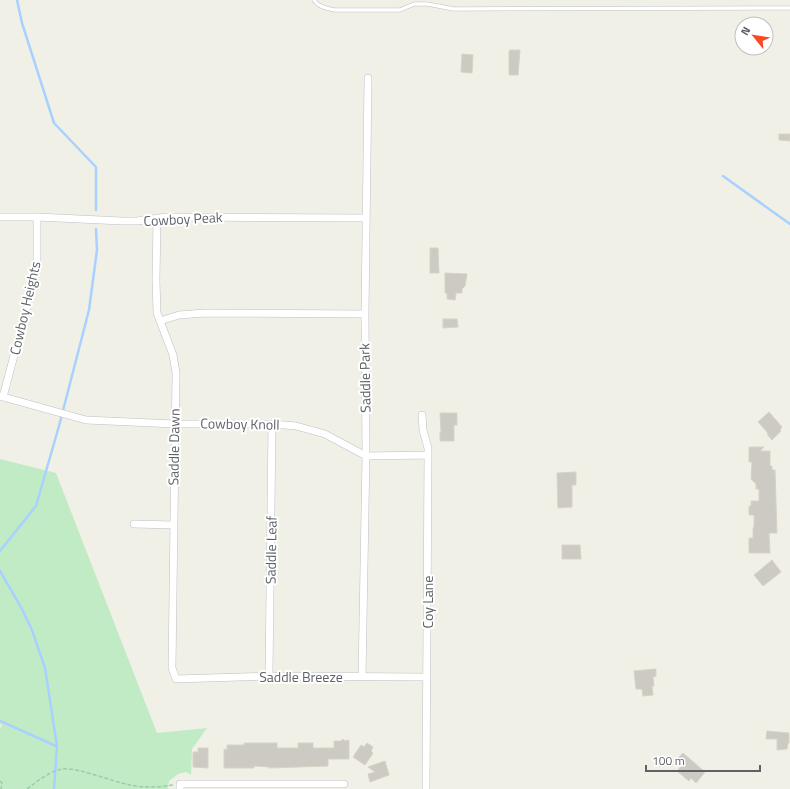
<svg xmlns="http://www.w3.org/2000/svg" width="790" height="789" font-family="'Titillium Web',sans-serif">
<rect width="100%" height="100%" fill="#f1f0e6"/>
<path fill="#c1ebc5" d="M0 459 56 473 157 733 207 728 192 749 191 775 186 772 178 774 169 781 168 789H0V727H2L0 723Z"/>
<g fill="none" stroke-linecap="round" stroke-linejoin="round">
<path stroke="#a9d1ff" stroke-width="2.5" d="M17 0 22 23 54 123 96 167V210
M723 176 790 224
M0 551 36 506 59 426 89 310 97 250 96 229
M0 571 22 609 32 630 45 668 57 746 54 789
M0 721 56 746"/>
</g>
<path fill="#cdcac3" stroke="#d7d3c4" d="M510 50H520L518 75H509V51Z
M462 54 473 55 472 73 461 72Z
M779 134H790V141L779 140Z
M430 248H438L439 273H430Z
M445 273 467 274 465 286 462 289V293H456L455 300 447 299V293H445Z
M443 319H457L458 327 443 328Z
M769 412 782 427 780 430 781 431 772 440 767 434 768 433 758 422Z
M440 413H457V425H454V441H440V432H441Z
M749 447H764L760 451H770V466H772V470H775L777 533H769L770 553H749V538H753V528L754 527V515H749V506H751V501H759V489H756V484L751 479 752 462H749Z
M576 472V485H572V507L558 508 557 473Z
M562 545H580L581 559H562Z
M772 560 781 572 763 586 754 575Z
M656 669V676L653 677 654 686H652L653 695 643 696 642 689H636L634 671Z
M767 731 789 733V743H788L787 749 777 750V739H766Z
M343 739 345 741 349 740V759H328V766L269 768V767L254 766V768H224V749L227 750V745H244V743H277V748H298V743H313V748H334V741H341Z
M367 743 373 747 371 751 373 753 365 765 353 757 361 745 364 747Z
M198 748H208V768L193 767V752H198Z
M683 753 705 772 696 783 691 778 689 781 677 771 682 765 676 760Z
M385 761 389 775 370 782 368 774 375 772 368 767Z"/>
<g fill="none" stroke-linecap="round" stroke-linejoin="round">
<defs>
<path id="service" d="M314 0C318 7 327 9 335 10H400L414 4H427L454 9 790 8"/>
<path id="minor" d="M0 217H37L122 221H137L167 217 366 218
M157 219 156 280 157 313 173 355 176 373 172 668 176 679 269 676 427 677
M160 321 179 315 205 313 365 314
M0 396 86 420 175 424H272L296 426 325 434 366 456 428 455
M3 397 35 276 37 259V217
M422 415 423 430 428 448V455L426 789
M134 524 173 525
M269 676 272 424
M362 677 366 456 365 314 368 78
M180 789V784H344"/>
</defs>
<use href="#service" stroke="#bebfc6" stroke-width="4.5"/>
<use href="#minor" stroke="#bebfc6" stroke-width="8"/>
<path stroke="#99ccad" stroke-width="1.5" stroke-dasharray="4 2" stroke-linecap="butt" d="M0 781 2 783 1 789
M27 789C38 781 48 772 62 769 78 767 113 782 130 785 144 788 160 787 173 785"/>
<use href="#service" stroke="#fff" stroke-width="3.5"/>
<use href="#minor" stroke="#fff" stroke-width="7"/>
</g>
<g text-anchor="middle" stroke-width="4" stroke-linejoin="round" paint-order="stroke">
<g font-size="14" fill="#5e6168" stroke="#fff">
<text transform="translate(183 219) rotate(-3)" y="5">Cowboy Peak</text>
<text transform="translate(25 308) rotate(-77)" y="5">Cowboy Heights</text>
<text transform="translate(365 378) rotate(-91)" y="5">Saddle Park</text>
<text transform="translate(240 424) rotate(1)" y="5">Cowboy Knoll</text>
<text transform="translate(174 447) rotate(-89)" y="5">Saddle Dawn</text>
<text transform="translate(271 550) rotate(-89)" y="5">Saddle Leaf</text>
<text transform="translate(428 602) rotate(-90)" y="5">Coy Lane</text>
<text x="301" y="682">Saddle Breeze</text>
</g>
</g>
<g transform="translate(754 36) rotate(300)"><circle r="19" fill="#ffffff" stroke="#bfc0c3"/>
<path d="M0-3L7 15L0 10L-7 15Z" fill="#fa4924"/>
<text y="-6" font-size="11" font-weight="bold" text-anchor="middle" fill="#5e6168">N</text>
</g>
<path d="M646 765v6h114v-6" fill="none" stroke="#5e6168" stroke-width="2"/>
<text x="652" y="765" font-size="12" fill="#5e6168" stroke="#ffffff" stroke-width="3" paint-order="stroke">100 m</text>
</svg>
